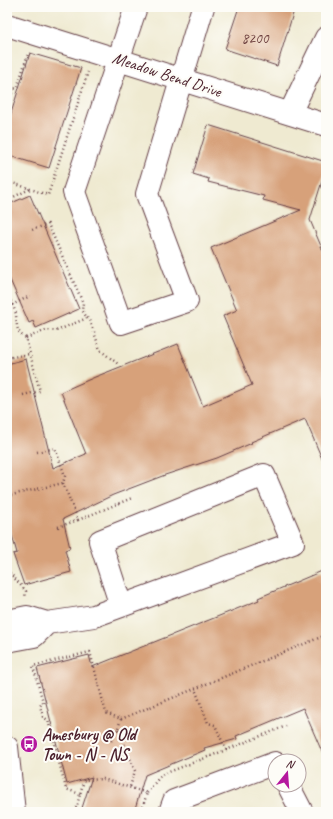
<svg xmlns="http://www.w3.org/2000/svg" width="333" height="819" font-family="Caveat,sans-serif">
<rect width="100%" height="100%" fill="#fdfcf7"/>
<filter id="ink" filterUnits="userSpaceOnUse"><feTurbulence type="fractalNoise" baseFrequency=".025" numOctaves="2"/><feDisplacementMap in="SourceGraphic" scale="8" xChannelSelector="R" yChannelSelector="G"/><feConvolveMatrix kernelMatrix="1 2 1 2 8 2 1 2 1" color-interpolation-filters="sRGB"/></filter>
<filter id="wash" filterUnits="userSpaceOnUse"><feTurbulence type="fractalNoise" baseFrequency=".012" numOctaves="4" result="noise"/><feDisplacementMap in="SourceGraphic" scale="16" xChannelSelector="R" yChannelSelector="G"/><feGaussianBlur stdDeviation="0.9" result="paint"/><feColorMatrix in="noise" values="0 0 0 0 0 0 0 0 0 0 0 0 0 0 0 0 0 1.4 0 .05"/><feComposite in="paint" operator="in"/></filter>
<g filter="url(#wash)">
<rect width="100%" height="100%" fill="#efead1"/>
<g id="blocks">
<path fill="#d7a17a" d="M239 7H295L277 66 225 49Z
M30 53 81 68 49 168 7 155V126Z
M208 125 326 162V168L310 220 326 258V468L305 419 251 442 252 443 217 458 165 475 113 495 63 519 70 548 65 550 71 572 24 585 13 554 17 553 7 518V364L26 359 53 468 86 454 61 392 95 377 178 344 203 406 252 385 223 316 237 310 211 248 301 210 263 200 264 196 208 182 209 179 193 174Z
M30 195 79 309 36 328 33 321 29 323 7 273V205Z
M322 571 326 580V761L303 708 236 736 237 739 204 748 205 750 145 775 134 812H94L82 808 92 777 67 784 37 668 89 655 92 667 259 600 258 598Z"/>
</g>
</g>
<g filter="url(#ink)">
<use href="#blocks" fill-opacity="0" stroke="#633d44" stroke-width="1"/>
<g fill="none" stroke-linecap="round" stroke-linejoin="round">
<defs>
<path id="minor" d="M136 7 74 192 121 323 187 301 147 194 203 7
M7 25 326 125
M290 113 326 38
M7 621 27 617 47 623 94 616 293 543 264 475 100 541 121 606
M7 641 34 636 47 623
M7 747 14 812
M288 785 302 812
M170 812 174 801 275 763"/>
</defs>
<use href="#minor" stroke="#633d44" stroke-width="24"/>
<path stroke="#633d44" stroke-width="2.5" stroke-dasharray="1 3" stroke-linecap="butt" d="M7 90 17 88 28 54
M7 109 13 89
M7 181 48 195 88 72
M7 200 30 189
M7 240H8
M7 294C10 300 15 308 16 315 17 325 16 333 26 338L30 354 7 358
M12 305 30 296
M87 318 90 320 100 350 118 364
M26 338 47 330 56 331 87 318 82 310 83 303 48 224 32 230
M23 395 40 391 30 354
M7 459 10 458
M7 496 63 483 65 476 55 448 37 452
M78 520 132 498
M58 527 78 520 63 483
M7 547 15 546
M7 552V555
M323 566 326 573
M7 570 26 591 25 597
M121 719 326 635
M111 741 118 728 135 771 130 787
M226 750 286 726
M147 793 161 775 226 750 215 725 208 723 195 689
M80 794 66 789 48 720 43 717 40 706 43 702 33 666 90 652 106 713 121 719 118 728
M75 812 84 780 103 779 147 793 141 812"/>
<use href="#minor" stroke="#fff" stroke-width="22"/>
</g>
</g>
<defs>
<symbol id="bus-disc" viewBox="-11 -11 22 22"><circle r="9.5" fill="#b5179e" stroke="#fdfcf7"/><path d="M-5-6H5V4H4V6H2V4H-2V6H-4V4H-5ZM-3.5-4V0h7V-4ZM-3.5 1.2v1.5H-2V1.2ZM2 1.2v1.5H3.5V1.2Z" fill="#fff"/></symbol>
</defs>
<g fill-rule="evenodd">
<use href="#bus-disc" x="19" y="734" width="20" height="20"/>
</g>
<g text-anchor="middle" stroke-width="4" stroke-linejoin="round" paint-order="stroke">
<g font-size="15" fill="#6d403f">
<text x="255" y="43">8200</text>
</g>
<g font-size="17" fill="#4a1f2b" stroke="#fdfcf7">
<text transform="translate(167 74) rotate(18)" y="6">Meadow Bend Drive</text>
</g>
<g font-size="17" font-weight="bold" fill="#4a1f2b" stroke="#fdfcf7" text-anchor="start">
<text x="42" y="740">Amesbury @ Old<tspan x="42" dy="20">Town - N - NS</tspan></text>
</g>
</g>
<rect width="333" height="819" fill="none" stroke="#fdfcf7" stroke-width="24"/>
<g transform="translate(287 773) rotate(17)"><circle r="19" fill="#fdfcf7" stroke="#b5a4a5"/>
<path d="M0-3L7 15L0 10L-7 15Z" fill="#b5179e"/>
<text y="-6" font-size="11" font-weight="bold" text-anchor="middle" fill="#4a1f2b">N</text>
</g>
</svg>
